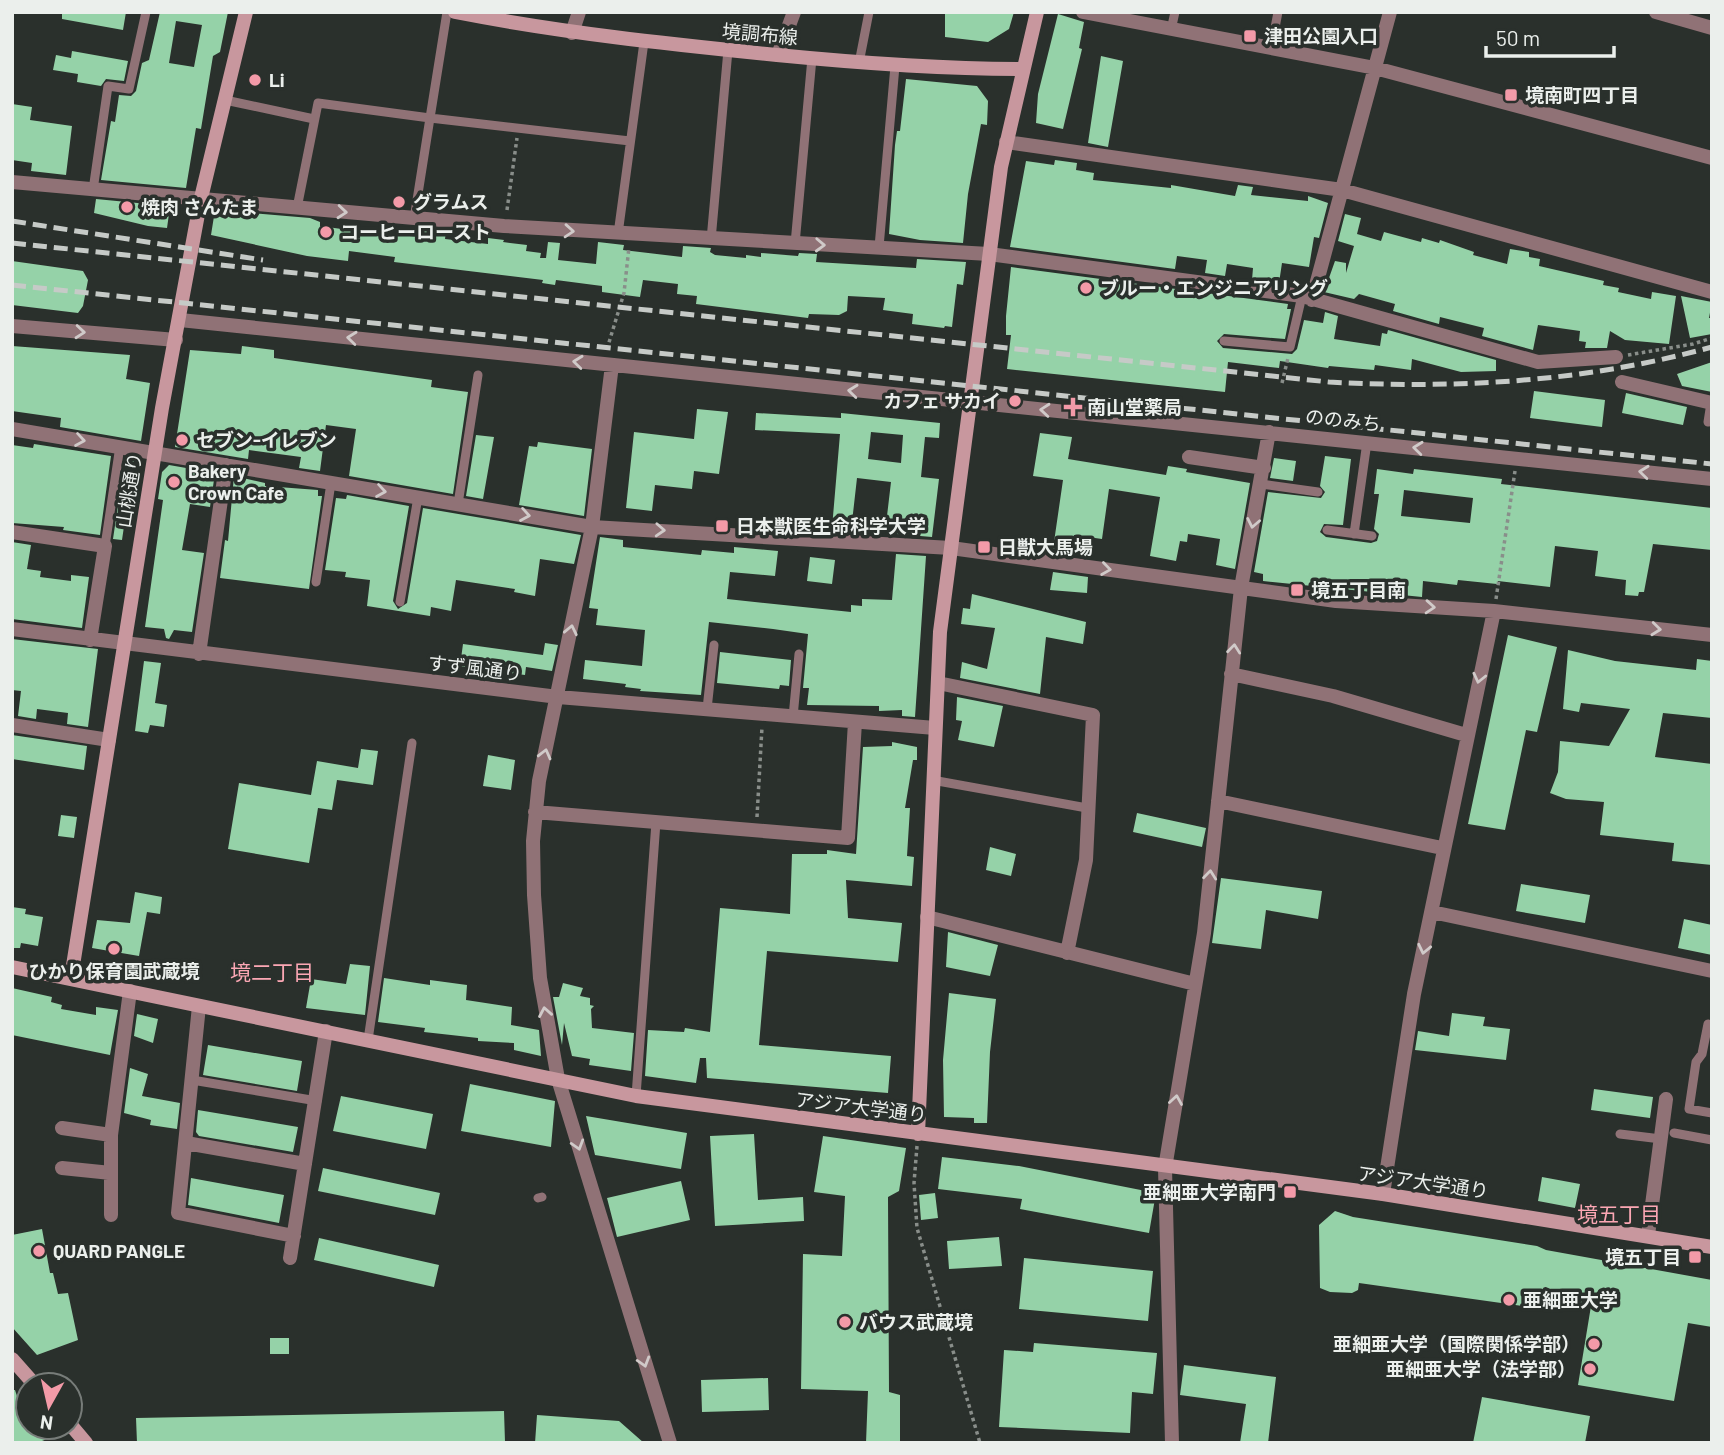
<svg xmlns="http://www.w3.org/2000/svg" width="1724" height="1455" font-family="Barlow,'Noto Sans JP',sans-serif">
<rect width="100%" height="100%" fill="#2a302c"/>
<path fill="#95d2a8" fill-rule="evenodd" d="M62 12H126L123 30 62 19Z
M160 12H228L220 52 213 56 201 129 196 128 186 188 101 180 111 121 115 122 119 95 131 96 136 91 142 63 149 60ZM176 21 202 25 194 67 169 63Z
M945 12H1014L1009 29 988 42 945 37Z
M1058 14 1084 22 1079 48 1082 49 1063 129 1036 123 1038 94Z
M72 51 128 61 124 81 106 79 101 86 77 82 78 74 53 70 56 55 71 58Z
M1101 56 1123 61 1108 147 1088 143Z
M906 79 977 86 988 101 987 125 981 124 968 194 963 243 920 240 889 234 895 145 897 131H900Z
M12 104 32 107 30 120 72 126 66 175 31 171 32 163 12 160Z
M1055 160 1077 163 1076 170 1094 173 1093 180 1171 188V185L1235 196 1238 185 1253 187 1251 195 1308 201V196L1328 203 1319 238 1314 237 1309 267 1282 263 1279 283 1252 280 1253 268 1227 264 1225 276 1205 273 1207 260 1177 256 1175 269 1010 247 1026 161 1054 165Z
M96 199 179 207 178 215 169 214 167 228 148 226 94 213Z
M215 210 310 218 320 222V226L356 231 420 237 421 228 446 231 445 239 488 244V238L504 240 503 242 527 245 526 251 541 253 540 258H546L548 242 560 243 558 260 596 264 598 242 624 245 623 250 682 257 683 246 711 248 710 252 715 255 746 258V255L761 257V253L798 256 799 253 817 254 816 262 916 268 917 259 966 262 963 285 957 284 952 327 945 326 944 328 912 324 913 314 883 310 885 298 848 296 847 311 839 315 809 314 808 318 696 304 697 296 677 294 678 284 643 280 640 297 602 292V286L556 280 555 285 542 283 543 280 394 262 395 257 349 251 348 261 307 256 211 235Z
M1345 214 1361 218 1357 234 1381 241 1384 232 1421 242 1422 238 1439 243 1440 240 1474 252 1473 255 1507 264 1510 249 1529 252V257L1540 259 1539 266 1604 281 1603 285 1619 288 1618 292 1651 299 1652 292 1676 296 1669 344 1625 340 1610 331 1607 348H1585L1586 342 1579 341 1580 331 1538 325 1533 350 1482 336 1484 328 1440 317 1439 324 1393 311 1395 304 1359 294 1354 299 1324 292 1335 261 1346 263V273L1354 246 1338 241Z
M12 261 83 271 88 280 83 306 78 313 12 305Z
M1011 267 1288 304 1287 309H1291L1285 339 1224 334 1217 341 1223 348 1292 354 1297 349 1304 320 1323 323 1325 312 1338 316 1334 339 1380 346 1382 333 1387 334 1388 330 1496 360V371L1461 372 1412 359 1411 370 1375 365 1374 370 1329 366 1328 368 1280 361 1279 368 1228 362 1225 392 1007 369 1011 335H1006V316Z
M1681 296 1712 302 1709 318H1712V334L1690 338Z
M12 346 130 355 126 379 150 383 141 441 60 427 61 418 12 411Z
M242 346 274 350V358L432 380 431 387 468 392 453 494 349 476 356 429 326 425 320 471 299 468 301 457 249 450 248 459 175 447 190 350 241 354Z
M1712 362V392L1682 386 1677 374Z
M1534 391 1605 400 1602 427 1530 418Z
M1626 393 1687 407 1683 425 1622 413Z
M697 409 728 412 719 474 694 471 692 489 655 485 652 511 626 508 634 432 694 439Z
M756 413 841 418V413L940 423 939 438 925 437 921 477 939 479 932 537 885 533 891 482 857 478 851 531 832 528 840 434 755 430ZM871 432 903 435 901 463 868 459Z
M1040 433 1072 437 1068 459 1166 475 1168 466 1187 469 1186 472 1250 483 1235 569 1216 565 1220 539 1188 534 1187 542 1180 541 1176 561 1150 556 1160 497 1109 489 1102 539 1074 535 1071 555 1057 553V549H1053L1063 480 1033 476Z
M476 435 494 437 483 499 466 496Z
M538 442 592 449 584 516 519 505 529 446 537 447Z
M34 444 111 456 100 535 63 530 64 527 12 523V445L33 448Z
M1325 456 1351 459 1343 525 1324 524 1320 532 1326 537 1371 543 1377 541 1379 534 1374 529 1379 494H1374L1377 469 1413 474 1414 469 1502 479 1501 484 1712 508V550L1653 544 1644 592H1639L1638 596 1625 595 1626 580 1595 576 1598 551 1555 546 1550 587 1498 581 1497 584 1458 580 1457 585 1423 581 1422 597 1263 581V574L1254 572 1268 492 1321 498 1325 492 1320 486ZM1404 490 1473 498 1470 523 1401 516Z
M125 458 134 459 122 540 113 539Z
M1274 458 1296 461 1293 481 1270 478Z
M169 465 215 473 210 507 190 504 182 550 204 553 192 632 174 630 169 639 166 638 164 629 145 627 163 500 158 499 162 472Z
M234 476 265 483V486L318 490V496H322L309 589 220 578 225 540 228 541Z
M347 495 409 506 393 601 398 609 407 603 423 508 581 535 574 564 540 559 535 596 514 592 515 589 456 580 451 611 431 607 430 616 367 606 370 580 345 577 346 572 325 570 336 498 346 499Z
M600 537 623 540V547L701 555 702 550 734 553V547L778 551 775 576 730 572 727 599 851 612V605L862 606V599L892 600 896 554 926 556 915 717 902 716V710L879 711V706L807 705 809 688H803L808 634 773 629 709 622 701 695 640 691 641 689 625 687 626 684 583 679 585 660 642 666 645 630 596 625 598 609 589 608Z
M12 542 31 545 27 569 41 571 40 577 71 581V575L89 577 82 628 12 619Z
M810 557 835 560 832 584 807 581Z
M1053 572 1088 577 1087 593 1050 590Z
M972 594 1086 622 1083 644 1046 637 1040 694 960 678 962 662 987 669 995 628 961 624 963 608 970 609Z
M1508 635 1557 647 1537 732 1526 730 1505 830 1468 824Z
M12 639 98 649 88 727 67 724 68 713 37 709 36 719 18 716 21 691 12 690Z
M545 643 558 645 552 671 526 667 525 675 460 666 463 644 543 655Z
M1568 650 1615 661 1696 670 1697 659 1712 661V718L1663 713 1655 757 1712 764V865L1672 861 1674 843 1600 835 1604 802 1566 799 1550 793 1558 772 1560 741 1609 746 1630 709 1581 703 1579 712 1563 709Z
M720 652 791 660 789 686 780 685 779 689 717 683Z
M144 661 161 663 155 703 167 705 164 727 150 725 148 733 135 731Z
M957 697 1003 706 994 747 958 740 962 721 956 720Z
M12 735 87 746 84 770 12 759Z
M892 742 917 747V760H913L905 808H910L907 856 914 857 912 886 846 880 848 918 902 923 898 962 767 951 759 1045 891 1056 888 1093 707 1078 706 1058H700L696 1083 645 1076 648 1030 684 1032 685 1028 710 1032 720 908 790 914 792 854H827V850L856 854 863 747 892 746Z
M361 749 378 751 373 785 337 780 332 810 318 808 309 863 228 849 239 783 311 795 317 761 358 768Z
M488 755 515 760 511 790 483 786Z
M1137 813 1206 828 1202 847 1133 832Z
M61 815 77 817 74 838 58 836Z
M990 847 1016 854 1011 876 986 870Z
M1221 878 1322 891 1318 919 1266 910 1261 949 1212 943Z
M1521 884 1590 895 1585 923 1516 911Z
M135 892 162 897 160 914 147 912 139 956 92 948 97 920 130 923Z
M12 907 26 909 25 914 43 917 38 946 21 943 20 948H12Z
M1684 919 1712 925V955L1678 948Z
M948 932 998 945 990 976 946 967Z
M350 964 370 966 365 1015 306 1008 311 979 346 984Z
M384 978 430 985V980L467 985 466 1000 512 1007 511 1025 539 1030 541 1056 514 1050V1043L478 1041V1038L424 1032 425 1028 378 1022Z
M563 983 583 988 580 996 590 998V1005L594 1006 591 1009 592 1028 634 1033 631 1071 589 1065 590 1059 572 1056 564 1023 562 1045 553 997H559Z
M12 988 52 997 51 1002 62 1005 61 1009 96 1015V1007L118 1010 110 1055 12 1035Z
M949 993 996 999 990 1052 987 1123H974V1118L944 1117 943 1060Z
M1452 1013 1485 1017 1483 1026 1510 1029 1506 1060 1415 1050 1418 1031 1449 1036Z
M137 1014 158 1019 153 1043 134 1036Z
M208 1045 302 1061 297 1091 203 1075Z
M130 1068 148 1074 142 1096 180 1103 177 1129 150 1125 151 1120 124 1113Z
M470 1084 555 1101 551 1147 461 1131Z
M1594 1089 1653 1097 1650 1118 1591 1110Z
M341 1096 433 1114 426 1149 333 1131Z
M198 1110 298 1127 293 1152 199 1136 196 1132Z
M586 1116 687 1133 681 1169 595 1155Z
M754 1134 758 1200 803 1197 804 1221 715 1226 710 1136Z
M823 1136 906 1148 899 1191 888 1197 889 1392 900 1395V1443H866L868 1391 801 1389 803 1254 842 1256 845 1196 814 1192Z
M942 1157 1019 1166 1156 1193 1149 1233 1020 1209 1022 1199 938 1189Z
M323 1168 440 1193 435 1215 318 1191Z
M1542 1177 1580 1184 1575 1208 1538 1201Z
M191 1178 284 1195 279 1223 188 1205Z
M681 1181 690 1220 617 1237 607 1198Z
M935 1193 938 1218 921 1220 919 1195Z
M1335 1211 1353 1217 1537 1246 1546 1250 1712 1280V1327L1688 1323 1674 1401 1578 1385 1591 1306 1545 1299 1543 1309 1359 1283 1358 1290 1352 1293 1330 1292 1320 1288 1319 1225Z
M42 1229 50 1273H53L58 1294 68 1293 78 1340 37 1355 12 1327V1235Z
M999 1237 1002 1266 949 1269 947 1241Z
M319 1238 439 1265 434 1287 314 1260Z
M1024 1258 1153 1271 1148 1321 1019 1309Z
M270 1338H289V1354H270Z
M1034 1343 1157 1353 1153 1394 1132 1392 1130 1433 999 1427 1004 1350 1033 1352Z
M1184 1365 1276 1377 1268 1443H1240L1246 1404 1180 1395Z
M768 1378 769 1410 702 1412 701 1380Z
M12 1390H15L27 1427H45L52 1437 37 1443H12Z
M1482 1397 1590 1416 1585 1443H1473Z
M504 1411 505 1442 494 1443H137L136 1418Z
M537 1415 619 1421 644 1443H535Z"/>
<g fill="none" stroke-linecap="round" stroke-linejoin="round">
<path stroke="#898e8a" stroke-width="3.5" stroke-dasharray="3.5 3.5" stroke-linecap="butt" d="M507 210 517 138
M607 349 624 293 629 247
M1628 355 1693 344 1712 338
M1282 383 1288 358
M1496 599 1515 471
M757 817 762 727
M917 1146 914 1183 917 1228 980 1443"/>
<path stroke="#907276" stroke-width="9" d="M1171 30 1175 12
M1271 49 1278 12
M859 63 869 12
M225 100 314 119
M93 190 108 86 129 89 146 12
M297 208 318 103 430 118 447 12
M414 219 430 118 630 141
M618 234 644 42
M711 240 728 50
M795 244 812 58
M879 247 895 66
M1224 341 1290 347 1302 296
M1708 422 1711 403
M1261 484 1318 492
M458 504 478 375
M1327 530 1372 536
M1354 534 1367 442
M105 546 120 446
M316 582 331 483
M400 602 418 497
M707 709 714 645
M793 717 799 654
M932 780 1087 808
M1708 1024 1702 1054 1696 1062 1689 1109 1712 1113
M368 1040 412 743
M192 1080 317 1101
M636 1096 656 822
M1674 1133 1712 1140
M1620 1134 1661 1139
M538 1198 542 1197"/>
<path stroke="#907276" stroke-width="14" d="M1083 12 1375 68 1712 158
M1656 12 1712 28
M572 33 579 12
M778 55 794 12
M1006 142 1342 190 1712 292
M12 182 504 226 989 254 1302 296 1538 362 1616 357
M1312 300 1390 12
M180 320 1712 479
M12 326 176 340
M612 365 592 527 539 781 533 841 534 895 540 978 558 1079 670 1443
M1622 382 1712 403
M12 429 592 527 951 548 1336 601 1494 611 1712 635
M1189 457 1264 468
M12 532 105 546 90 640
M12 629 558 697 935 728
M199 654 226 465
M1231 674 1333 696 1466 735
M938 683 1093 715 1086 860 1067 953
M12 725 109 740
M1218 801 1442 848
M535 812 848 838 855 722
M1432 912 1712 971
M927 917 1195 984
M199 1006 178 1213 294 1236
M62 1128 111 1135
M186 1143 305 1164
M62 1168 111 1173
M1383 1194 1414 994 1494 611
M111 1215V1135L130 991
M1648 1235 1666 1099
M290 1258 326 1031
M1172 1443 1165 1168 1204 933 1241 588 1269 432"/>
<path stroke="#c8979e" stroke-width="14" d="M455 12C562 33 669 44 777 55 859 63 940 69 1022 69
M12 967 636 1096 1383 1194 1712 1247
M71 978 162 408 201 198 246 12
M918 1134 940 632 1001 167 1037 12
M12 1359 35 1385
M70 1424 86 1443"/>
<path stroke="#c6cac7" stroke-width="5" stroke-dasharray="14 7" stroke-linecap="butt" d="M12 221 263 260
M12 243 1329 382C1459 389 1585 382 1712 347
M12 285 1712 464"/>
</g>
<defs><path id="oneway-chevron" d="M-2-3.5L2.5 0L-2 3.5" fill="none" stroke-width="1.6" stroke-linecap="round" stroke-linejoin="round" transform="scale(1.75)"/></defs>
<g stroke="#d0cac9">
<use href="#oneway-chevron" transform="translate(342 212) rotate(5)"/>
<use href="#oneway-chevron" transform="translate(569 231) rotate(4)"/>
<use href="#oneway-chevron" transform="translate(820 245) rotate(2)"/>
<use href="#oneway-chevron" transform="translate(80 332) rotate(5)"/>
<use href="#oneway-chevron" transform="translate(352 338) rotate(-174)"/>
<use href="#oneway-chevron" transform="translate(578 362) rotate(-174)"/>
<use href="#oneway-chevron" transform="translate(853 391) rotate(-174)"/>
<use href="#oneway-chevron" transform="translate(1045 410) rotate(-175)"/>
<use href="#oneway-chevron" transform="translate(80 440) rotate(9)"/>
<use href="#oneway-chevron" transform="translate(1418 448) rotate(-174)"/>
<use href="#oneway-chevron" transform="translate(1644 472) rotate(-174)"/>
<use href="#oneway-chevron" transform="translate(381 491) rotate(9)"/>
<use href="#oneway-chevron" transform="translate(525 515) rotate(10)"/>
<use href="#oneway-chevron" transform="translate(1253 523) rotate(101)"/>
<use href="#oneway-chevron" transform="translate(660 530) rotate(3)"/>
<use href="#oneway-chevron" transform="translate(1106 569) rotate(8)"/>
<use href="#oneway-chevron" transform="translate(1430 607) rotate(4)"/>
<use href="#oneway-chevron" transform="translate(1656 629) rotate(6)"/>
<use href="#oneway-chevron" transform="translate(571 630) rotate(-78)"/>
<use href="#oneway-chevron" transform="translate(1234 649) rotate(-84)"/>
<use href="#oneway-chevron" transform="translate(1479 678) rotate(103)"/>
<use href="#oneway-chevron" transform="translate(545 754) rotate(-76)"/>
<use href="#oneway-chevron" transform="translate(1210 875) rotate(-84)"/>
<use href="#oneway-chevron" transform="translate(1424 949) rotate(102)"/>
<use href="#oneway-chevron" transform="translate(545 1012) rotate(-100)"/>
<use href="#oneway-chevron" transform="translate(1176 1100) rotate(-81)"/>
<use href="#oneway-chevron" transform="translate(578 1145) rotate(73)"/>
<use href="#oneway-chevron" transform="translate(644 1362) rotate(73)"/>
</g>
<g fill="#f39aa8" stroke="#2a302c" stroke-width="2.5">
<rect x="1243" y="29" width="14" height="14" rx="3.5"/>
<circle cx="255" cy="80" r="7"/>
<rect x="1504" y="88" width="14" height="14" rx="3.5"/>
<circle cx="399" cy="202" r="7"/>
<circle cx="127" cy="207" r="7"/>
<circle cx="326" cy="232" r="7"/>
<circle cx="1086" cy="288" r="7"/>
<circle cx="1015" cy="401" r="7"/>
<path d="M1069.5 396.5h7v7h7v7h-7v7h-7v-7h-7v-7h7z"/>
<circle cx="182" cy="440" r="7"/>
<circle cx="174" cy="482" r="7"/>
<rect x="715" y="519" width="14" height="14" rx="3.5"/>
<rect x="977" y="540" width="14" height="14" rx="3.5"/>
<rect x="1290" y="583" width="14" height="14" rx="3.5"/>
<circle cx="114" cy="949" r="7"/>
<rect x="1283" y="1185" width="14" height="14" rx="3.5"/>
<circle cx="39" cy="1251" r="7"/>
<rect x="1688" y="1250" width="14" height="14" rx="3.5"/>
<circle cx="1509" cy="1300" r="7"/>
<circle cx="845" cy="1322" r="7"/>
<circle cx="1594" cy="1344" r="7"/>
<circle cx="1590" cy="1369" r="7"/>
</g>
<g text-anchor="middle" stroke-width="7" stroke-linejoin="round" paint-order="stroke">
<g font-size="19" fill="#ebefec" stroke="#2a302c">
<text transform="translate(760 34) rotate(5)" y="7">境調布線</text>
<text transform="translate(1343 420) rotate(6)" y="7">ののみち</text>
<text transform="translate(129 490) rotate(-81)" y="7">山桃通り</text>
<text transform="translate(475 668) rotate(7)" y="7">すず風通り</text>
<text transform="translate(861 1107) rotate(7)" y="7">アジア大学通り</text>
<text transform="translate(1423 1182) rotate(8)" y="7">アジア大学通り</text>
</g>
<g font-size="19" font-weight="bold" fill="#ebefec" stroke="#2a302c" text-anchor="start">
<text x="1264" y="43">津田公園入口</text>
<text x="269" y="87">Li</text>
<text x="1525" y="102">境南町四丁目</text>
<text x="413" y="209">グラムス</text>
<text x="141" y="214">焼肉 さんたま</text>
<text x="340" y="239">コーヒーロースト</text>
<text x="1100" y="295">ブルー・エンジニアリング</text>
<text x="1001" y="408" text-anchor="end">カフェ サカイ</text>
<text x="1087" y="414">南山堂薬局</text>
<text x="196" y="447">セブン-イレブン</text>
<text x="188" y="478">Bakery<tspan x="188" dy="22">Crown Cafe</tspan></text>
<text x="736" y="533">日本獣医生命科学大学</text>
<text x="998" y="554">日獣大馬場</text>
<text x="1311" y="597">境五丁目南</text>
<text x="114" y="978" text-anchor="middle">ひかり保育園武蔵境</text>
<text x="1276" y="1199" text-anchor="end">亜細亜大学南門</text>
<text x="53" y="1258">QUARD PANGLE</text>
<text x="1681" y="1264" text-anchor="end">境五丁目</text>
<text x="1523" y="1307">亜細亜大学</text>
<text x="859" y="1329">バウス武蔵境</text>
<text x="1580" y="1351" text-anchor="end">亜細亜大学（国際関係学部）</text>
<text x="1576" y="1376" text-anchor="end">亜細亜大学（法学部）</text>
</g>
<g font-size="21" fill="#fba7b4" stroke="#2a302c">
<text x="272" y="980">境二丁目</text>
<text x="1619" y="1222">境五丁目</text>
</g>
</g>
<rect width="1724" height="1455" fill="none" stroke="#ebefec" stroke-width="28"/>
<g transform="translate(49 1406) rotate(188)"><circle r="33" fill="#2a302c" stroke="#777c79" stroke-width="2"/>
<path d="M0-5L12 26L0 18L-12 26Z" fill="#f39aa8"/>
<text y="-10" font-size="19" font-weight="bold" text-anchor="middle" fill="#ebefec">N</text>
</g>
<path d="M1486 46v10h128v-10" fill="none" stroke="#ebefec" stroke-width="3.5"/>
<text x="1496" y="46" font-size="21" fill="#ebefec" stroke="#2a302c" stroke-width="5" paint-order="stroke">50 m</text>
</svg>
